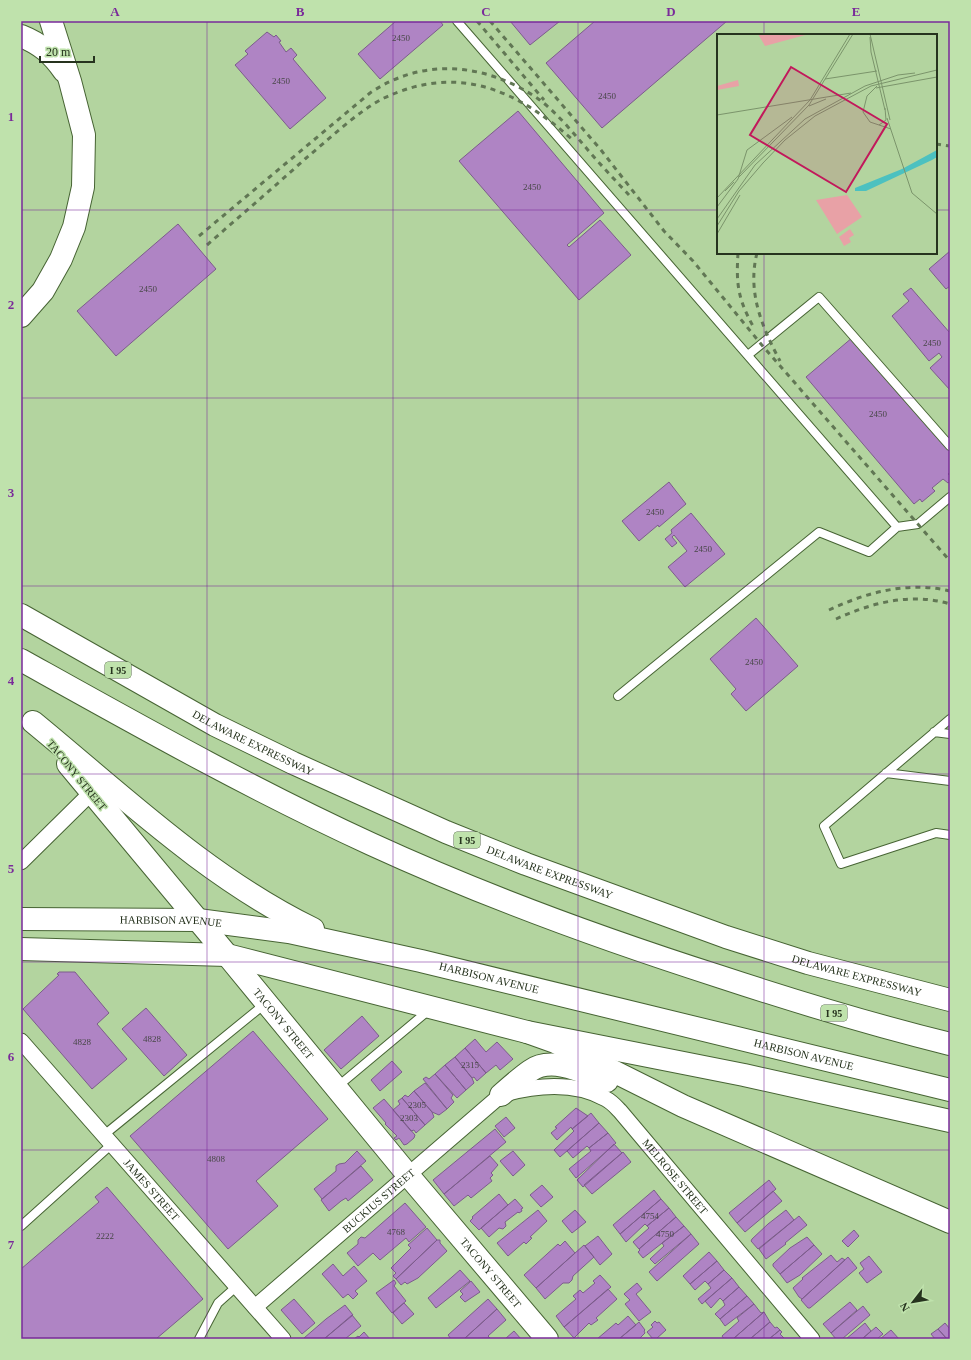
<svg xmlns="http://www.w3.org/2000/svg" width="971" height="1360" font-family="Georgia,serif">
<rect width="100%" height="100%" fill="#b3d49f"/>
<path fill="#af84c4" stroke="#7c5c8b" d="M396 21H440L443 25 380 79 358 54Z
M510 21H560L530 45Z
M595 21H727L602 128 546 63Z
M267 32 274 37 276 35 281 41 279 42 286 52 291 48 297 55 293 59 326 98 290 129 235 65 248 54 245 51Z
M518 111 604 213 567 245 569 247 600 220 631 255 579 300 459 161Z
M178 224 216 269 116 356 77 311Z
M950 251V286L946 289 929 269Z
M911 288 950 333V390L930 368 942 357 939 353 929 361 892 316 909 301 903 294Z
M853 337 950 451V472L948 474 950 476V482L948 483 943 479 932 488 935 491 922 502 920 499 914 504 806 377Z
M669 482 686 504 659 527 658 525 639 541 622 521Z
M691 513 725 554 685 587 668 567 687 551 674 535 672 537 677 543 672 547 665 539 672 533 671 530Z
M756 618 798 666 746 711 731 694 736 689 710 659Z
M59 972H75L109 1013 97 1024 127 1059 92 1089 23 1009 59 975 57 974Z
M146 1008 187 1055 164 1076 122 1029Z
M362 1016 379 1036 341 1069 324 1050Z
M253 1031 328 1119 256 1181 278 1206 228 1249 130 1136Z
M475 1039 486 1052 497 1042 513 1059 500 1070 496 1065 486 1073 465 1048Z
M465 1048 486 1073 477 1081 474 1077 472 1078 455 1057Z
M455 1057 472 1078 474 1083 466 1090 445 1065Z
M392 1061 402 1072 380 1091 371 1080Z
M445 1065 466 1090 457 1098 435 1074Z
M435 1074 453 1095 451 1098 454 1102 447 1109 423 1079 426 1077 429 1079Z
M425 1083 447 1109 439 1115 432 1112 414 1091Z
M414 1091 432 1112 434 1117 425 1125 402 1098 405 1095 408 1097Z
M402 1098 425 1125 416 1133 414 1130 411 1131 393 1110 400 1104 398 1101Z
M384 1099 415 1135 414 1138 407 1144 404 1145 399 1138 396 1140 394 1138 397 1136 385 1124 386 1123 373 1108Z
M576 1108 588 1116 572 1129 571 1127 557 1140 551 1133 557 1128 555 1127Z
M591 1113 599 1123 560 1157 554 1150 574 1131 572 1129Z
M506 1117 515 1128 504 1137 495 1126Z
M599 1123 608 1133 589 1148 587 1146 573 1158 567 1151Z
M495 1129 506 1142 444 1194 433 1180Z
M608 1133 616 1143 576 1178 569 1169 591 1151 589 1148Z
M614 1144 622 1153 583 1187 577 1180Z
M357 1151 366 1161 322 1199 314 1189 336 1171V1166L339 1164 345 1163Z
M513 1151 525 1165 513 1176 500 1161Z
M623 1152 631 1162 592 1194 584 1185Z
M490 1156 498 1165 491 1173 493 1175 490 1178 492 1181 471 1198 468 1195 454 1206 444 1194Z
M361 1166 373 1180 348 1201 346 1198 341 1201 329 1211 321 1200Z
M769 1180 776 1189 737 1223 729 1213Z
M542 1185 553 1197 541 1207 530 1195Z
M107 1187 203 1299 156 1339H21V1269L99 1202 95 1197Z
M654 1190 661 1199 620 1234 613 1225Z
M773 1191 782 1201 745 1232 737 1223Z
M499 1194 508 1205 479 1230 470 1221 473 1218 472 1217Z
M515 1199 523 1208 521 1209 522 1211 519 1213 518 1212 505 1222 506 1226 503 1229 499 1228 489 1237 481 1228Z
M661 1199 669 1208 647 1226 645 1224 626 1242 620 1234Z
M405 1203 426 1227 409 1242 406 1238 380 1260 373 1253 358 1266 347 1253 358 1244V1240L361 1237 365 1238Z
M669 1208 676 1217 639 1249 633 1242 649 1228 647 1226Z
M538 1210 547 1221 530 1237 532 1238 526 1244 524 1242 508 1256 497 1243Z
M575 1210 586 1222 572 1233 562 1221Z
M786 1210 794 1220 758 1249 751 1241 752 1239 768 1224Z
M799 1216 807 1225 785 1243 786 1244 766 1259 759 1249Z
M676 1217 684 1226 643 1258 638 1252 640 1250 639 1249Z
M684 1226 691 1234 655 1264 650 1259 664 1246 662 1243Z
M427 1228 437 1240 396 1279 393 1276 396 1273 391 1268 411 1248 408 1245Z
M854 1230 859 1236 848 1247 842 1241Z
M691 1234 699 1244 657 1281 649 1272Z
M598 1236 612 1254 600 1265 585 1246Z
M807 1237 814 1245 780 1274 773 1266V1264L790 1248Z
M437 1240H440V1243L447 1251 418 1278 407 1284 405 1282 401 1285 396 1279Z
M565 1241 575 1253 536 1288 524 1275 558 1244 560 1246Z
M584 1245 594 1257 573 1276 572 1280 569 1283H563L545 1299 536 1288Z
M814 1245 822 1254 800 1275 787 1283 780 1274Z
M709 1252 717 1261 690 1284 683 1276Z
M831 1255 837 1262 842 1258 845 1260 802 1299 799 1297 793 1288 803 1279 802 1278Z
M869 1256 882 1272 867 1283 859 1273 864 1269 860 1263Z
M848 1257 857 1268 810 1308H808L801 1300Z
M717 1261 724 1270 708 1284 705 1281 695 1290 690 1284Z
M333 1264 343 1276 354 1266 367 1281 355 1291 358 1294 353 1299 348 1294 343 1298 322 1274Z
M460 1270 470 1281 436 1308 428 1298Z
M724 1270 732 1278 702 1304 698 1299 711 1288 708 1284Z
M600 1275 611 1287 564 1327 556 1316 576 1299 573 1296 580 1290 583 1293 595 1283 593 1281Z
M732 1278 739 1287 723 1301 720 1298 711 1308 705 1301Z
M394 1280 396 1283 394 1286 406 1301 392 1313 376 1293Z
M471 1281 480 1292 465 1302 460 1297 463 1294 460 1291Z
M637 1283 642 1289 636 1294 651 1312 639 1321 625 1304 630 1300 624 1294Z
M739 1287 747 1296 720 1319 715 1314 725 1305 723 1301Z
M608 1289 617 1299 596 1318 598 1320 591 1325 589 1323 574 1338 564 1327Z
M747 1296 754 1304 725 1326 720 1319Z
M294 1299 315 1323 302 1334 281 1310Z
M488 1299 497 1309 464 1339H451L448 1335Z
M850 1302 857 1310 831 1333 823 1324Z
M404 1303 414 1314 402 1324 393 1313Z
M754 1304 761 1313 764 1312 733 1339H724L722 1336 739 1321 737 1318Z
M345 1305 353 1315 324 1339H305L304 1338 326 1319Z
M863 1306 870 1315 842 1339H836L831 1333Z
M497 1309 506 1320 488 1336 490 1338 464 1339Z
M764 1312 770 1322 750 1339H733Z
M352 1315 361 1326 345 1339H324Z
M628 1316 636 1325 619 1339H597L616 1323 618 1325Z
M655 1321 657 1323 659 1322 666 1330 656 1339H653L647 1332 653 1327 651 1325Z
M639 1322 645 1330 644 1331 645 1333 639 1339H619Z
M770 1322 775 1328 777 1327 780 1330 769 1339H750Z
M865 1323 871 1331 862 1339H846Z
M945 1323 950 1329V1339H947L938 1329Z
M876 1327 883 1334 877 1339H862Z
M938 1329 947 1339H935L931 1334Z
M780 1330 782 1332 780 1334 785 1339H769Z
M891 1330 899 1339H880Z
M514 1331 521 1339H505Z
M364 1332 370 1339H354L358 1336 359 1337Z"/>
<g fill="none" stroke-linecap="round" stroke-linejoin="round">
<defs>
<path id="service" d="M457 21 897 527 869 552 819 532 618 696
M748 355 819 297 950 446
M897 527 918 524 950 497
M950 719 824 826 841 864 936 833 950 835
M934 732 950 734
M886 773 950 781
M337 1087 429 1010
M104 1135 266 1003
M21 1226 112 1144
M199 1339 218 1303 237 1286"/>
<g id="minor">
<path d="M21 862 92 792"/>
<path id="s1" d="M21 1041 283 1339"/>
<path id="s2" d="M255 1307 501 1095C534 1085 575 1081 606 1099 612 1102 616 1107 620 1111L812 1339"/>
</g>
<g id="secondary">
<path id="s3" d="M227 955 408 1175 547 1339"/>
</g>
<g id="primary">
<path d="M33 722C122 795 208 878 313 929"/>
<path d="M68 764 227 955"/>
<path id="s4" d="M21 919 198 920 289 932 421 961 950 1090"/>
<path d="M21 949 227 955 527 1032 744 1075 950 1121"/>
</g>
<g id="motorway">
<path d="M21 36C41 44 52 54 64 71"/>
<path d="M21 316 43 291 61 259 74 227 83 187 84 135 70 81 51 21"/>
<path id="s5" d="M21 615 215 725 293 763 446 832 526 864 726 937 808 963 950 1000"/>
<path d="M21 660C136 724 251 789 371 844 484 896 602 939 721 977 797 1002 873 1025 950 1044"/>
<path d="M527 1032 555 1042 683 1106 950 1222"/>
<path d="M501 1095C510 1087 520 1078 530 1071 552 1055 585 1073 607 1081"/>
</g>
</defs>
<use href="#service" stroke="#476434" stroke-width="10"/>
<use href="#minor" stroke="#476434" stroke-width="17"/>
<use href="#secondary" stroke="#476434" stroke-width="24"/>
<use href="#primary" stroke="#476434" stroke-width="24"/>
<use href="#motorway" stroke="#476434" stroke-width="24"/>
<use href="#service" stroke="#fff" stroke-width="8"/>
<use href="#minor" stroke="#fff" stroke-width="15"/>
<use href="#secondary" stroke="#fff" stroke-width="22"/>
<use href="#primary" stroke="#fff" stroke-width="22"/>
<use href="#motorway" stroke="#fff" stroke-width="22"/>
<path stroke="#617754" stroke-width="3" stroke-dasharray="5 5" stroke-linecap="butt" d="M477 21 544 100
M490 21 601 150 664 231 693 261 761 344 950 561
M936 144 950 146
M199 236 370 93C423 57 485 63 537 98 554 110 569 128 582 143 597 161 613 178 629 195
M207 245C240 216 273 188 305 159 328 140 358 111 384 98 459 63 517 90 574 141
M738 253C736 285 738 299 754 328
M757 253C747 292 762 327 780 361
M829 610C867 592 909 581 950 591
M836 619C871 603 911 592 950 604"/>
</g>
<path fill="none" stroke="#7a2a9a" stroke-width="1" stroke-opacity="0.55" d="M207 21V1339M393 21V1339M578 21V1339M764 21V35M21 210H718M936 210H950M764 253V1339M21 398H950M21 586H950M21 774H950M21 962H950M21 1150H950"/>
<g text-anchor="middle" stroke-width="3" stroke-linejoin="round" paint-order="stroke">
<g font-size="9" fill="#484748">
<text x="401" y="41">2450</text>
<text x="281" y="84">2450</text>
<text x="607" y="99">2450</text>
<text x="532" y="190">2450</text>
<text x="148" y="292">2450</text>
<text x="932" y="346">2450</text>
<text x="878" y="417">2450</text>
<text x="655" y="515">2450</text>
<text x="703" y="552">2450</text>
<text x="754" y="665">2450</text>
<text x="152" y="1042">4828</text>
<text x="82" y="1045">4828</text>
<text x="470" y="1068">2315</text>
<text x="417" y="1108">2305</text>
<text x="409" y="1121">2303</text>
<text x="216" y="1162">4808</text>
<text x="650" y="1219">4754</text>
<text x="396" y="1235">4768</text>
<text x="665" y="1237">4750</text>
<text x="105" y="1239">2222</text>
</g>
<g fill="#bfe2ac" stroke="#546849" stroke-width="1">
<rect x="105" y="662" width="26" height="16" rx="3"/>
<rect x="454" y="832" width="26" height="16" rx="3"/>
<rect x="821" y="1005" width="26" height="16" rx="3"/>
</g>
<g font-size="10" font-weight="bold" fill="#26331e">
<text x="118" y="674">I 95</text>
<text x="467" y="844">I 95</text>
<text x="834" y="1017">I 95</text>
</g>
<g font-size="11" fill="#26331e" stroke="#bfe2ac">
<text dy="4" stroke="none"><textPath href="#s5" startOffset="265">DELAWARE EXPRESSWAY</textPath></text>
<text transform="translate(77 775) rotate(51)" y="4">TACONY STREET</text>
<text dy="4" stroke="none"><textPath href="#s5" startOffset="589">DELAWARE EXPRESSWAY</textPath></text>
<text dy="4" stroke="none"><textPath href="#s4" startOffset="150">HARBISON AVENUE</textPath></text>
<text dy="4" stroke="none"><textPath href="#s5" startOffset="913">DELAWARE EXPRESSWAY</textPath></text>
<text dy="4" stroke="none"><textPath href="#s4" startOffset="474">HARBISON AVENUE</textPath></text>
<text dy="4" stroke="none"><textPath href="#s3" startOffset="89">TACONY STREET</textPath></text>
<text dy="4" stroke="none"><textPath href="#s4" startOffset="798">HARBISON AVENUE</textPath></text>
<text dy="4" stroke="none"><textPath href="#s2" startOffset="537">MELROSE STREET</textPath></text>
<text dy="4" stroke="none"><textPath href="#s1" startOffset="198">JAMES STREET</textPath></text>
<text dy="4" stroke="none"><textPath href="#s2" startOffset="163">BUCKIUS STREET</textPath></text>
<text dy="4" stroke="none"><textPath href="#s3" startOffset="413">TACONY STREET</textPath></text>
</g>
</g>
<g transform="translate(717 34)">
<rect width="220" height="220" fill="#b3d49f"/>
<path d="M41 0H92L48 12ZM21 46 22 52 0 56V52ZM130 161 145 183 120 200 99 166ZM133 195 137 201 132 204 134 208 127 212 122 203Z" fill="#e8a1a6"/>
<path d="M220 116V123L215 126 149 157H138V154L185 135Z" fill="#4cc1c0"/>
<path fill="none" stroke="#7b946b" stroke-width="1" d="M153 0 173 86M153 3 154 18 168 76M108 45 160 37M160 52 150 62 146 78 153 88 174 95M159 54 220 43M92 72 109 65M0 81 134 59M170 84 195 159 220 180M162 91 169 86 168 74M22 143 92 71 136 0M8 157 17 148M0 164 93 66 133 0M0 173 21 145 30 116 75 83M0 185 38 131 88 85 148 52 181 41 198 39M0 192 22 157 46 129 68 106 98 82 154 52 220 36M0 200 23 161"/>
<path fill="#c2185b" fill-opacity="0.15" stroke="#c2185b" stroke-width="2" d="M74 33 170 90 129 158 33 101Z"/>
<rect width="220" height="220" fill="none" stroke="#26331e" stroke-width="2"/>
</g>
<rect width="971" height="1360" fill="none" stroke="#bfe2ac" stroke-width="44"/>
<g transform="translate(913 1302) rotate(239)" stroke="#bfe2ac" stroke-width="3" paint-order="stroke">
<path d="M0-3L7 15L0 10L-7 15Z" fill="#26331e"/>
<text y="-6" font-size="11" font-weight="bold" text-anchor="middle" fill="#26331e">N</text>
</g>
<path d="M40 56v6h54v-6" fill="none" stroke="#26331e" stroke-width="2"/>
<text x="46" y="56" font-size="12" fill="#26331e" stroke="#bfe2ac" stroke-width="3" paint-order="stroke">20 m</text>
<rect x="22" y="22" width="927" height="1316" fill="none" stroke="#7a2a9a" stroke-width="1.5"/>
<g font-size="13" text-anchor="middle" font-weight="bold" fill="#7a2a9a">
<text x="115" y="16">A</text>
<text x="300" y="16">B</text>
<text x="486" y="16">C</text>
<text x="671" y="16">D</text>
<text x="856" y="16">E</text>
<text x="11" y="121">1</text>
<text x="11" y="309">2</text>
<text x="11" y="497">3</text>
<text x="11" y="685">4</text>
<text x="11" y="873">5</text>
<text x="11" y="1061">6</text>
<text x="11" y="1249">7</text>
</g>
</svg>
